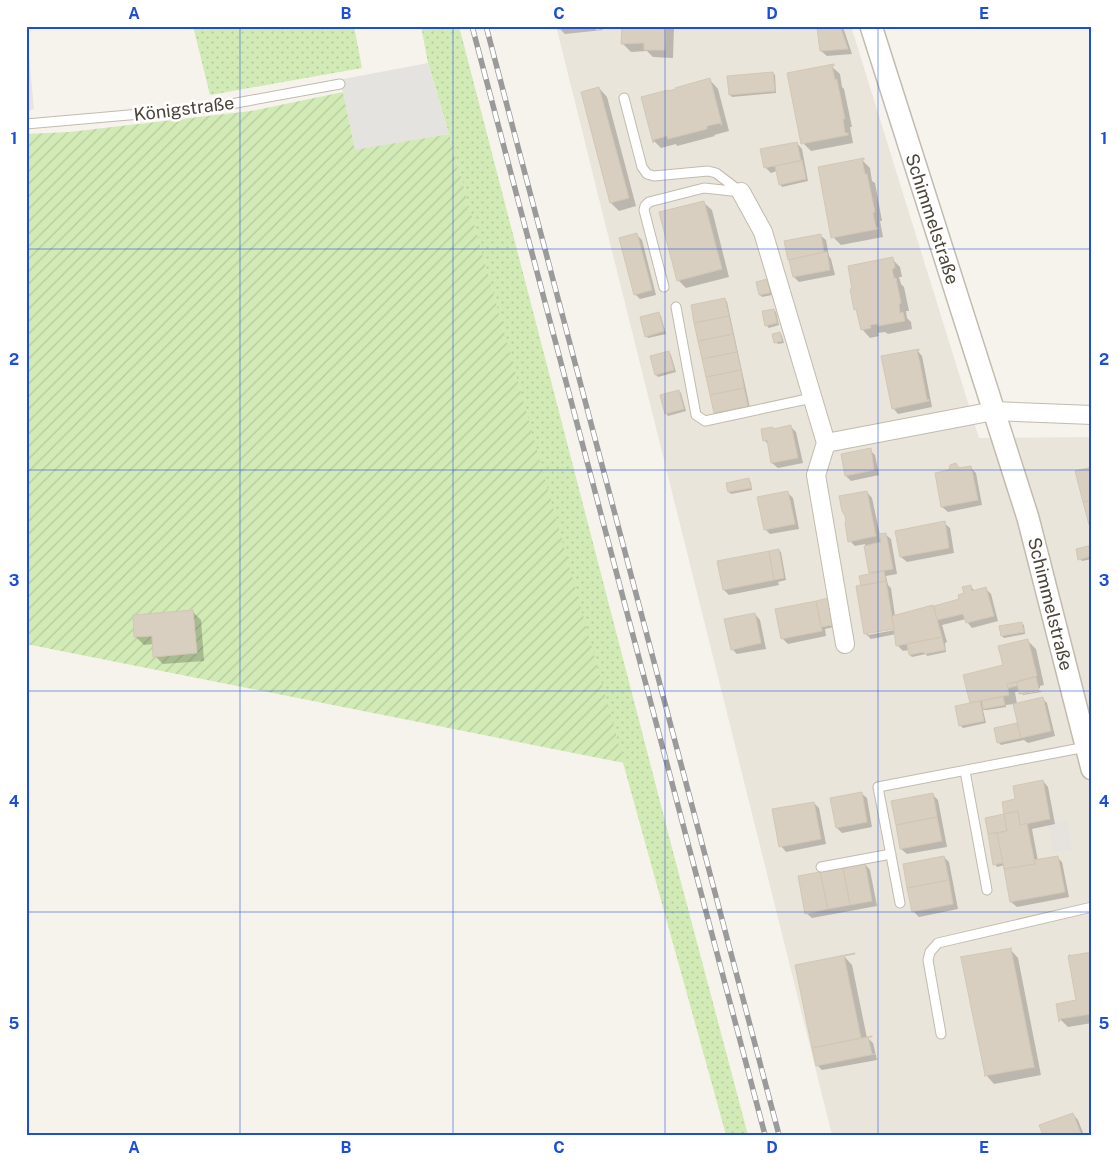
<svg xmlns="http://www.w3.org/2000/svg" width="1118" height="1161" font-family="'Public Sans',sans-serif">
<defs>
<pattern id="grass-dots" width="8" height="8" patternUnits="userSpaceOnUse" patternTransform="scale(1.25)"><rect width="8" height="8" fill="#d2eab5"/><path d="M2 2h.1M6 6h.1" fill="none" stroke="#b6ca9c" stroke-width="1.8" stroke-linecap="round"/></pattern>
<pattern id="garden-furrows" width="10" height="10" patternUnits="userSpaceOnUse" patternTransform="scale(1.25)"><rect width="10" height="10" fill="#d2eab5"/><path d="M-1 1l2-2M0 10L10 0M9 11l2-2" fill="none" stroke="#b6ca9c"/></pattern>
</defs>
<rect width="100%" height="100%" fill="#f6f3ec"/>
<path fill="#eae5da" d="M556 26H851L979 438 1092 437V1135H832Z
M26 47H28L34 109 26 112Z"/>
<path fill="#e6e2dd" d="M1067 821 1072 850 1053 853 1048 824Z"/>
<path fill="url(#grass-dots)" d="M193 26H354L362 68 210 95Z
M421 26H459L677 867 748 1135H726L449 134 428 63Z"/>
<path fill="url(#garden-furrows)" d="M343 92 355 149 449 134 624 763 26 644V134L69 132 251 111Z"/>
<path fill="#e5e3e0" d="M428 63 449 134 355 150 343 92 338 80Z"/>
<path fill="#0003" fill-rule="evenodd" d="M559 26H602L596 28V30L602 29 603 30 565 34 560 29Z
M623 26H674L673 58 653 57 647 51 631 52 623 44Z
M830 26H841L844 30 852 54 827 56 821 51Z
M831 66 840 74 842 87 844 89 852 127H850L853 143 811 151 803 143Z
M773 73 775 75 776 93 732 97 730 95Z
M710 80 718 89 729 131 714 135 715 136 677 146 676 144 661 148 653 140Z
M599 88 607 97 636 206 619 211 611 203Z
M797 143 802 149 808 181 782 187 780 184 777 171 771 173 765 167Z
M862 160 870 168 872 181 875 183 882 221H880L883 237 841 245 833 237Z
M703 202 712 210 729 277 686 288 678 280Z
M636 234 642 240 656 295 640 299 635 294Z
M820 235 826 240 829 256 831 259 835 275 799 282 794 277 786 242Z
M892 259 900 267 902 277H899L901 284 904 287 909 311H906L907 318 911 322 912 329 888 334 885 332 878 333 879 336 870 338 862 329 858 312 855 309Z
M766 281 769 283 772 295 762 297 760 295Z
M725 299 727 302 750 408 717 415 715 413Z
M774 310 776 312 779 325 769 328 766 325Z
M659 314 661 316 666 334 648 338 646 336Z
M780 333 782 336 784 343 778 344 775 342Z
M917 350 922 356 932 407 898 414 893 408Z
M669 352 671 355 676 372 658 377 656 375Z
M679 391 681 393 686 411 668 416 666 413Z
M791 427 796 432 803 463 778 468 772 463 769 445 764 440 774 430Z
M870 450 875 455 879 475 851 481 846 476Z
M971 468 976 473 982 505 948 512 942 507 960 469Z
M748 480 751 482 752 490 731 494 729 492Z
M867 492 872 498 880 535 885 534 891 539 897 574 886 576 888 585 891 588 895 616 961 600 971 587 975 591 986 589 991 594 998 621 972 628 967 622 966 619 942 625 947 642 945 643 946 652 927 656 926 654 912 657 910 655 909 650 903 651 898 646 896 634 871 639 865 633 863 587 872 574 871 573 865 544 855 546 850 541ZM900 627V629L868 635V632Z
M788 493 793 498 799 529 770 534 765 529Z
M944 523 950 528 954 553 907 562 901 557Z
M1092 546V559L1082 561 1080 559Z
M778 550 781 552 786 580 778 582 779 585 729 595 724 590Z
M827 600 829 602 834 627 825 629 826 636 788 644 783 639 777 610Z
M193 612 201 620 204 661 163 664 155 656 154 644 144 645 136 637Z
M755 614 760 620 766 649 737 654 732 649Z
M1021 623 1024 625 1025 634 1004 638 1002 636Z
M1027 640 1036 649 1044 685 1040 686V688L1015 692 1017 704 1042 698 1047 703 1055 736 1028 743 1024 740 1001 745 999 743 996 729 1019 724 1014 704 1006 705V707L987 710H983L986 723 963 728 960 725 971 704 965 676 1004 666Z
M1041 691V692L1023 695 1022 694Z
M1043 781 1048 787 1055 824 1032 829 1038 861 1057 857 1062 862 1069 897 1017 907 1011 902 1005 865 997 867 995 864 986 819 1004 815 1017 800Z
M861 793 867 798 872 827 842 833 837 828Z
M932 794 938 800 947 847 907 854 901 849Z
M814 803 819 808 826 844 786 852 781 846Z
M944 857 949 862 958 909 919 917 913 911Z
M865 864 870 870 877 906 812 918 806 913Z
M1010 949 1018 958 1041 1075 994 1084 986 1075Z
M1069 954 1073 957 1092 954V1023L1068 1027 1060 1019 1078 1001Z
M844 956 852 965 867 1038H868L873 1043 877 1060 822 1070 817 1065 796 966Z
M1073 1114 1078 1120 1084 1135H1044Z"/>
<path fill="#d8cfc1" stroke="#d3c7b4" d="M558 26H584L558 29Z
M622 26H666L665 50H644V43L621 44Z
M824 26H840L848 49 820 51 817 28Z
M834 64V66H832L835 80 837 79V80L842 104V105L845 119H843L845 133H848V135L801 144 787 73Z
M773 72 775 91 729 95 727 76Z
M710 78 722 125H721V123L707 126V129L668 139 667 136 653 140 654 142 653 143 641 97 668 90V91L676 89 675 88Z
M599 87 629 198 610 203 581 92Z
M797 142 801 161 764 168 760 149Z
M864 158V160H862L865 174H867L875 212 873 213 876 228 878 227V229L831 238 818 167Z
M802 160 806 179 779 185 775 166Z
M704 201 722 269 677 281 659 212Z
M637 233 652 290 634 295 619 238Z
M821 234 824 252 788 260 784 241Z
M824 252H827L830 270 793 277 789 260Z
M893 257 895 268 892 269 894 278H896L901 303 899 304 900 313 903 312 905 321 878 326V324L870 325 871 328 861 330 856 309 854 310 850 289H852L848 266Z
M767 279 770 293 759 295 756 282Z
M725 298 729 316 694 323 691 305Z
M774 309 777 323 765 326 762 311Z
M659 312 664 331 645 337 640 317Z
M729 316 733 334 698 341 694 323Z
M780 332 782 341 774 343 772 334Z
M733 334 737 352 702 359 698 341Z
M919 349V351H917L920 363 927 400 929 399V401L892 409 881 356Z
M669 351 674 370 655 375 650 356Z
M737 352 741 370 706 377 702 359Z
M741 370 744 388 710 395 706 377Z
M744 388 748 406 714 413 710 395Z
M679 390 684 409 665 414 660 395Z
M791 425 798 458 771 463 767 440 763 441 761 429 773 427V429Z
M871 448 874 470 845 476 841 454Z
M956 463 959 468 971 466 978 500 941 507 935 473 949 470 950 465Z
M1092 467V500L1083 502 1075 471Z
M749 478 751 488 728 492 726 483Z
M788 491 795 524 764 530 757 497Z
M867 491 876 536 848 542 845 523 846 521 845 516 842 511 839 496Z
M1092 500V524L1089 525 1083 502Z
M945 521 949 548 900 557 895 531Z
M886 533 893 569 869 573 864 546 881 542 879 534Z
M1092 545V556L1078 560 1076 549Z
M779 549 784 578 774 580 769 551Z
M769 551 774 580 723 590 717 561Z
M884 571 886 581 861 586 859 576Z
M886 581 894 629 864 634 856 586Z
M971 585 972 591 986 587 994 616 966 623 963 614 937 620 934 606 959 599 958 595 964 593 962 587Z
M828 598 833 625 821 627 816 601Z
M816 601 822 631 781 639 775 609Z
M933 605 942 637 896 646 892 616Z
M193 610 197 653 153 657 152 636 134 637 133 615Z
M755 613 761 643 731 650 724 619Z
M1022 622 1024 632 1001 636 999 626Z
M942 637 945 650 924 654V652L909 655 907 644Z
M1028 639 1037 676 1007 684 1009 695 970 703 963 675 1003 665 998 646Z
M1036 677 1039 690 1019 694 1017 682Z
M1017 682V686L1008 688 1007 684Z
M1003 697 1005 705 983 709 982 701Z
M1043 697 1051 731 1021 738 1013 704Z
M980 701 984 721 959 726 955 706Z
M1017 723 1021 738 997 743 994 728Z
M1043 780 1050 819 1020 825 1018 811 1004 814 1002 802 1015 799 1013 786Z
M862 792 867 822 836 828 830 798Z
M933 793 937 817 896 825 891 801Z
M814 802 821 839 779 847 772 809Z
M1018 811 1020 825 1027 823 1035 864 1004 869 997 833 1007 831 1004 814Z
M1004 814 1007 831 988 834 985 818Z
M937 817 942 841 900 849 896 825Z
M997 833 1003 863 993 865 988 834Z
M944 856 949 880 907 888 903 864Z
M1058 856 1065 892 1010 902 1004 869 1035 864 1034 860Z
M865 863 872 901 850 905 843 867Z
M843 867 850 905 828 909 820 872Z
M820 872 828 909 805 914 798 876Z
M949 880 953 904 912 912 907 888Z
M1012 948 1011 949 1034 1066 1035 1067 984 1076 985 1075 961 958 960 957Z
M1092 952V1016L1091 1014 1060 1019V1021L1059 1022 1056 1004 1076 1000 1068 956Z
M855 953V954L844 956 861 1038 812 1048 795 965Z
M872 1036V1037H868L872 1054H875L816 1066 812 1048Z
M1073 1113 1081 1134 1043 1135 1039 1125Z"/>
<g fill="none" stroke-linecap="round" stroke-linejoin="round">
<defs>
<path id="service" d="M624 98 642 167 647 174 654 176 708 171 716 173 741 192
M26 124 209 108 340 84
M664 287 644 210 645 206 649 202 704 188 741 192
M676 307 696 415 705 421 812 398
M965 771 987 890
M821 867 891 854
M900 903 878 787 1086 747
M941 1034 928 960 930 952 938 943 1092 907"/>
<path id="minor" d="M741 192 763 232 826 443 994 411 1092 415
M826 443 816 475 845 644"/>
<path id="tertiary" d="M871 26 1028 518 1092 769"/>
</defs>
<use href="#service" stroke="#c2bbae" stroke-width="11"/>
<use href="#minor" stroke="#c2bbae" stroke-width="20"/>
<use href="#tertiary" stroke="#c2bbae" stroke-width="24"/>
<use href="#service" stroke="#fff" stroke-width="9"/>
<use href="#minor" stroke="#fff" stroke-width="18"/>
<use href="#tertiary" stroke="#fff" stroke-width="21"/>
<defs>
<path id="rail" d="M472 26 765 1135
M486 26 779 1135"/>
</defs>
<use href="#rail" stroke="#9a9a9a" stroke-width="5.5"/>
<use href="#rail" stroke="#fff" stroke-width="4" stroke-dasharray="11" stroke-linecap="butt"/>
</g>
<path fill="none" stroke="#1d4ed8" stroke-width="1" stroke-opacity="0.55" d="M240 26V1135M453 26V1135M665 26V1135M878 26V1135M26 249H1092M26 470H1092M26 691H1092M26 912H1092"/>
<g text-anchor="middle" stroke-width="5" stroke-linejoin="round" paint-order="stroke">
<g font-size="18" fill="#4b4439" stroke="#fff">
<text transform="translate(184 109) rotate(-7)" y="6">Königstraße</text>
<text transform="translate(932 219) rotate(72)" y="6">Schimmelstraße</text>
<text transform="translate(1050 604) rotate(76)" y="6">Schimmelstraße</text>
</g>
</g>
<rect width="1118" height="1161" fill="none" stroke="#ffffff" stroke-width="55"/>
<rect x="28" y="28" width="1062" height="1106" fill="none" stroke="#1d4ed8" stroke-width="2"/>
<g font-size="16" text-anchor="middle" font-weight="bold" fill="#1d4ed8">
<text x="134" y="19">A</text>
<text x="346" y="19">B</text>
<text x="559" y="19">C</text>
<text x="772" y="19">D</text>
<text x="984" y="19">E</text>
<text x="14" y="144">1</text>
<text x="1104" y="144">1</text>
<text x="14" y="365">2</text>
<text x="1104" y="365">2</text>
<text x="14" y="586">3</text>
<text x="1104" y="586">3</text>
<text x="14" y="807">4</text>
<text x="1104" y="807">4</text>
<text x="14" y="1029">5</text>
<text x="1104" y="1029">5</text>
<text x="134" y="1153">A</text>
<text x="346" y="1153">B</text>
<text x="559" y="1153">C</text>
<text x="772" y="1153">D</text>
<text x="984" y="1153">E</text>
</g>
</svg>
